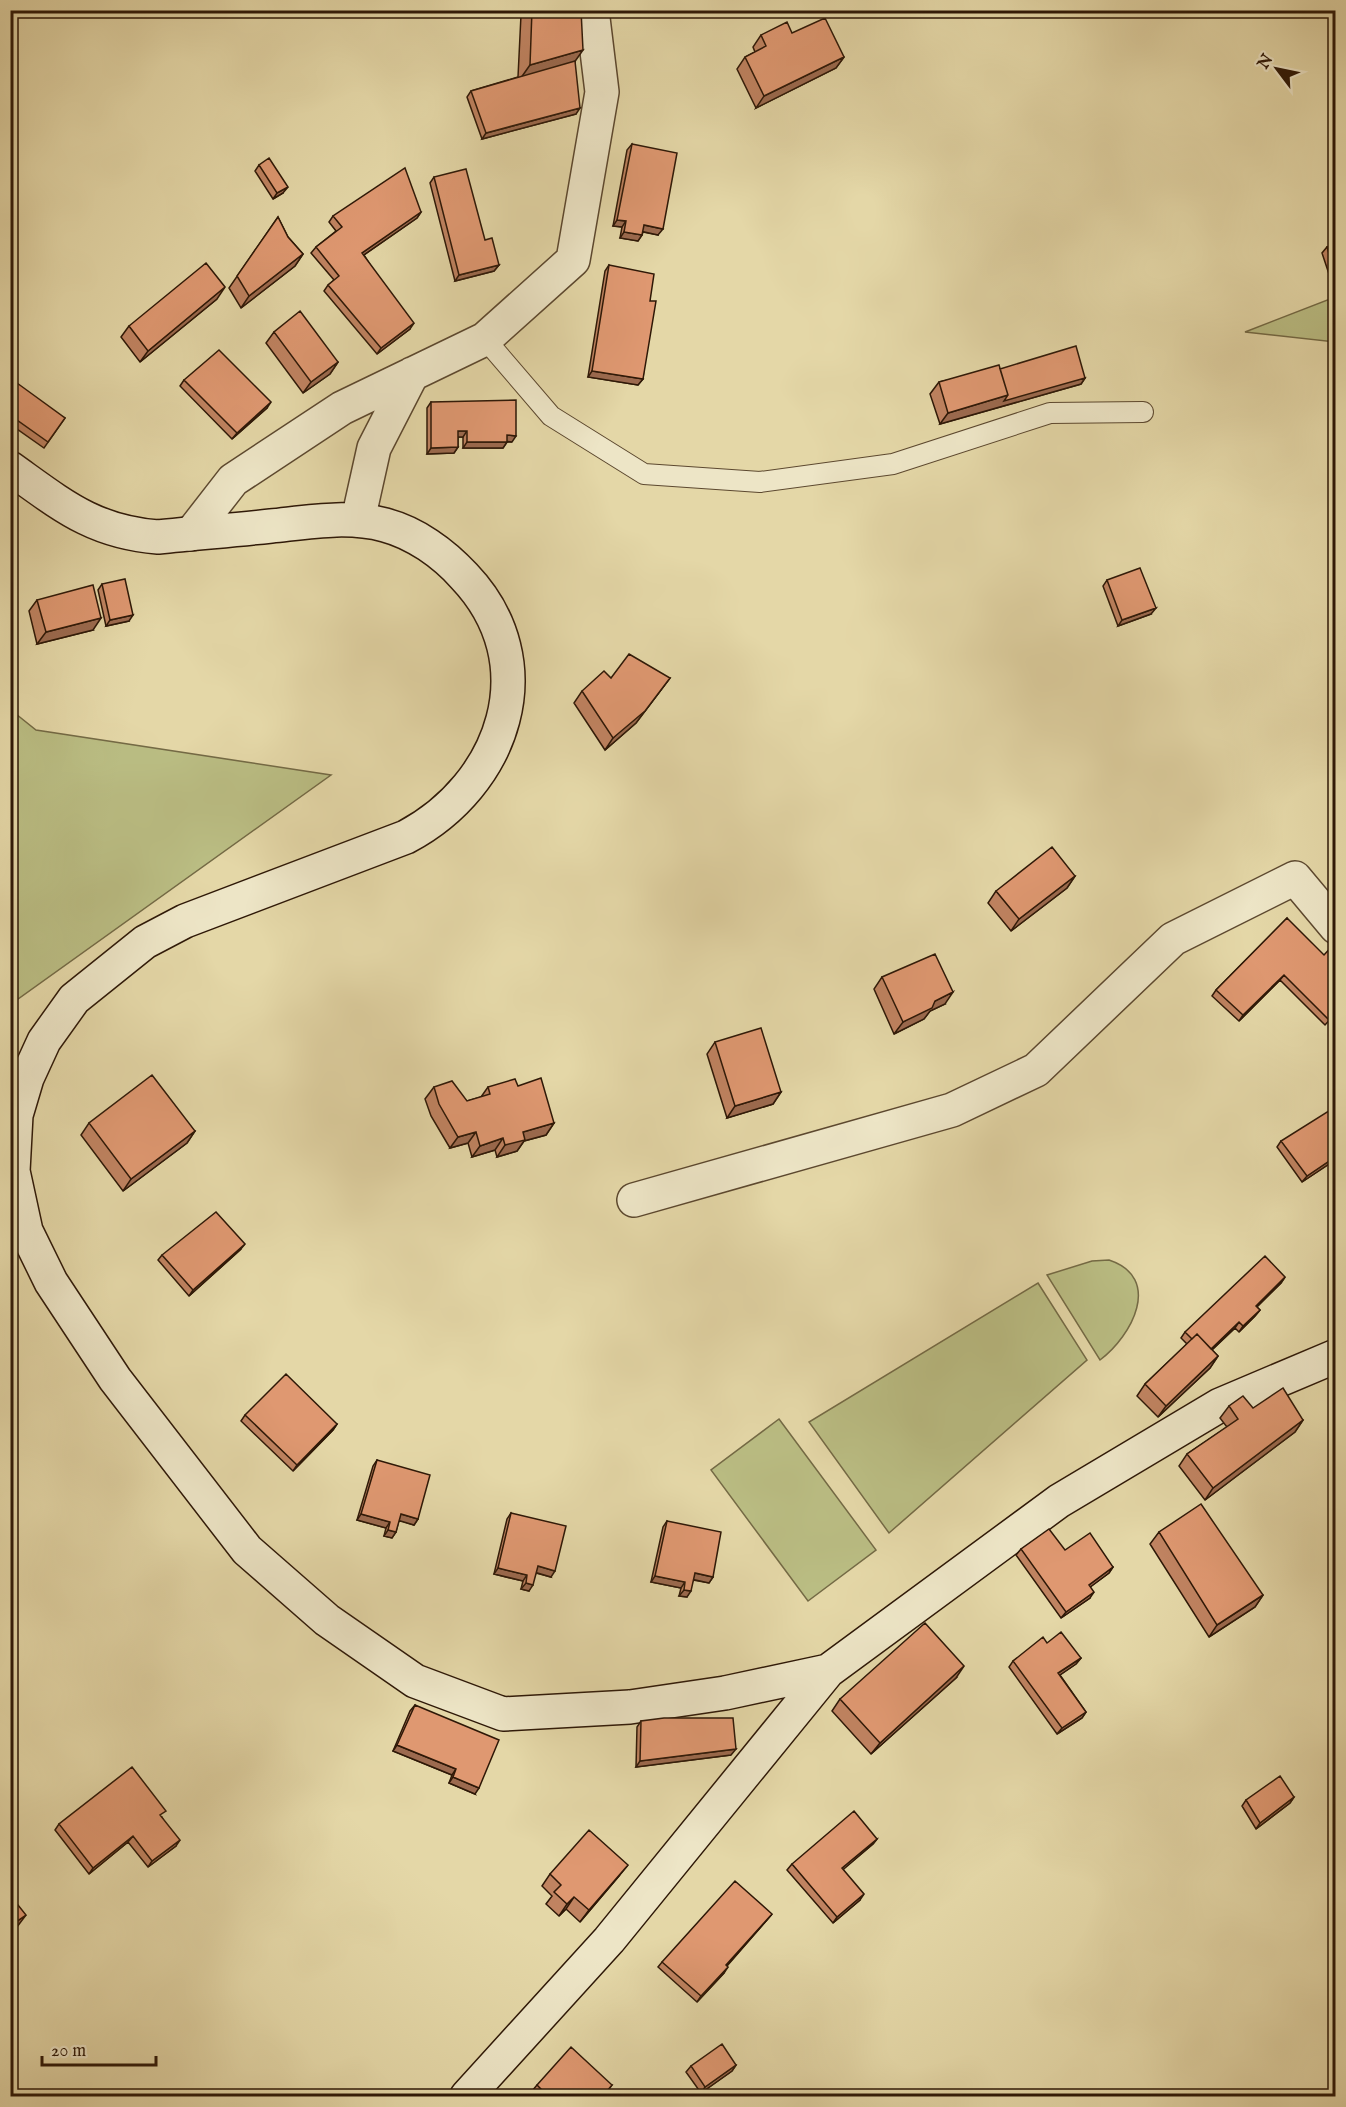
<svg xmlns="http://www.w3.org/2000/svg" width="1346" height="2107" font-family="'IM FELL English',serif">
<rect width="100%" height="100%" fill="#e4d7a7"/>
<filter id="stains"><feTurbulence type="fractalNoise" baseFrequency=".00333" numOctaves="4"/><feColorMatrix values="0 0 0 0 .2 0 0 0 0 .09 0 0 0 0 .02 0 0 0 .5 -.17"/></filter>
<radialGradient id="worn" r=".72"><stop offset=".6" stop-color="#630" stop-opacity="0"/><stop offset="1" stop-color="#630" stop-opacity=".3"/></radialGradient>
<path fill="#babd83" stroke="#746a45" stroke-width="1.5" d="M1335 297V342L1245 332Z
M11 710 36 730 331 775 11 1004Z
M1109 1260C1163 1278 1132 1336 1100 1360L1047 1275 1092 1261Z
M1038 1283 1087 1360 889 1533 809 1422Z
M779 1419 876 1550 808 1601 711 1470Z"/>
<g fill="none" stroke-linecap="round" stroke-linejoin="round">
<defs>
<path id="lane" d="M485 339 551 416 644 474 760 482 893 464 1050 413 1143 412"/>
<path id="street" d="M358 520 374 448 412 374
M191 534 233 480 342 408 485 339 573 260 602 92 592 10
M634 1200 952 1110 1036 1070 1173 939 1295 878 1336 927"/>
<path id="secondary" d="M10 468C62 505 93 532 158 537 196 533 234 530 271 526 309 522 347 515 385 525 415 533 443 553 464 576 547 663 504 785 406 837L185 921 145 942 74 999 44 1041 27 1078 16 1115 13 1171 26 1231 51 1282 115 1379 247 1550 327 1620 415 1681 503 1714 630 1707 725 1693 828 1671
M467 2096 609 1940 828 1671 1059 1501 1220 1405 1336 1356"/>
</defs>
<use href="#lane" stroke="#5c482f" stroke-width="22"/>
<use href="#street" stroke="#5c482f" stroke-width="36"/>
<use href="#secondary" stroke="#2e1807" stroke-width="36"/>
<use href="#lane" stroke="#ede5c6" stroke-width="20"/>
<use href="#street" stroke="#ede5c6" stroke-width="33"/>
<use href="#secondary" stroke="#ede5c6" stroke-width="33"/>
</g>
<path fill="#c08361" stroke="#2e1807" stroke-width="1.5" d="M524 10H581L575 61 576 114 482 139 467 97 471 91 518 77 521 15Z
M792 33 844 57 836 68 756 108 737 69 745 57 755 52 753 47 761 35Z
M632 144 658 235 643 232 642 235 638 241 620 238 622 227 613 226 627 150Z
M259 165 283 193 273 199 255 171Z
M434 177 499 265 494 271 455 281 430 183Z
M421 212 417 218 364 255 410 329 377 354 324 291 328 285 334 280 311 253 316 247 336 231 329 222 333 216Z
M278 217 288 237 303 254 295 266 241 308 229 288Z
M1335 244V282L1332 283 1322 253 1327 247Z
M609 265 650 301 643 379 638 385 588 377 605 271Z
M217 299 140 362 121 337 129 326Z
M274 332 338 362 330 374 303 393 266 343Z
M1000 369 1085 378 1081 384 940 424 930 394 939 382Z
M184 380 267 408 232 439 180 386Z
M10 391 65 418 44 448 10 424Z
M431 402 512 442H507L503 448H463V437H458V447L454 453 427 454V408Z
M1107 580 1151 614 1118 626 1103 586Z
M102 584 129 621 106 626 98 590Z
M37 600 93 630 37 644 29 611Z
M611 678H670L636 723 605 750 574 703 582 691Z
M1075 876 1067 888 1011 931 988 903 996 891Z
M1287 918 1335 1014 1325 1025 1280 980 1239 1021 1212 996 1216 990Z
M882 977 945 1004 930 1011 924 1019 894 1034 874 989Z
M715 1042 781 1092 773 1104 727 1118 707 1054Z
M518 1086 554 1123 546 1135 524 1141 517 1151 497 1157 495 1150 472 1157 468 1143 450 1148 431 1116 425 1099 434 1087 467 1101 481 1097 488 1087Z
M89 1123 195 1131 187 1143 123 1191 81 1135Z
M1281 1141 1335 1160 1302 1182 1277 1147Z
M240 1250 189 1296 158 1260 162 1255Z
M1285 1277 1281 1283 1257 1307 1260 1310 1255 1316 1239 1332 1235 1328 1212 1350 1218 1356 1210 1368 1158 1417 1137 1396 1145 1384 1187 1344 1181 1338 1185 1332Z
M1229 1406 1303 1420 1295 1432 1205 1500 1179 1466 1187 1454 1227 1427 1220 1418Z
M245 1415 337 1424 333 1430 293 1471 241 1421Z
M377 1460 418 1519 414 1525 399 1520 396 1532 392 1538 384 1536 386 1528 357 1520 373 1466Z
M511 1513 551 1577 536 1573 529 1591 521 1589 523 1581 494 1574 507 1519Z
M667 1521 713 1577 709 1583 693 1580 687 1597 679 1596 681 1588 651 1582 663 1527Z
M1159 1532 1263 1595 1255 1607 1209 1637 1150 1544Z
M1021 1549 1065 1550 1113 1567 1109 1573 1090 1587V1598L1061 1618 1016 1555Z
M1047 1643 1081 1658 1076 1664 1060 1675 1086 1712 1082 1718 1057 1734 1009 1667 1013 1661Z
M956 1678 871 1754 832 1711 840 1699Z
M415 1705 475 1794 449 1783 452 1775 393 1751 410 1711Z
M641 1721 731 1755 636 1767 637 1727Z
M1294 1797 1290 1803 1256 1829 1242 1806 1246 1800Z
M162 1817 176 1846 148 1867 128 1842 89 1874 55 1830 59 1824Z
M877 1839 873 1844 843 1869 860 1900 833 1923 787 1870 792 1864Z
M550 1874 619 1876 580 1922 566 1909 559 1916 546 1904 552 1896 542 1886Z
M772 1914 727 1966 724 1973 697 2002 658 1967 662 1962Z
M736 2065 732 2071 701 2093 686 2072 691 2066Z
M537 2085H612L603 2097H539L532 2091Z"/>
<path fill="#9c6a4f" stroke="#2e1807" stroke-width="1.5" d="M583 50 571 67 518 82 530 65Z
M844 57 836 68 756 108 764 96Z
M580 108 576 114 482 139 486 133Z
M288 187 283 193 273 199 277 193Z
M421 212 417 218 358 259 362 253Z
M617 220 626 221 622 227 613 226Z
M644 225 663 229 658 235 640 231Z
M624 232 642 235 638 241 620 238Z
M303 254 295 266 241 308 249 296Z
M499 265 494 271 455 281 459 275Z
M225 287 217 299 140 362 148 351Z
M414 323 410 329 377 354 381 348Z
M338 362 330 374 303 393 311 382Z
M592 371 643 379 638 385 588 377Z
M1085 378 1081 384 940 424 948 413 1008 395Z
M271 402 267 408 232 439 237 433Z
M458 431H467L463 437H454Z
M507 435 516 436 512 442 503 441Z
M467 442H507L503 448H463Z
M458 447 454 453 427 454 431 448Z
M1156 608 1151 614 1118 626 1122 620Z
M133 615 129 621 106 626 110 620Z
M101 618 93 630 37 644 46 632Z
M670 678 636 723 605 750 613 738Z
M1075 876 1067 888 1011 931 1019 919Z
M1284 975 1280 980 1239 1021 1243 1015Z
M953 992 945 1004 930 1011 924 1019 894 1034 903 1022 935 1001Z
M781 1092 773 1104 727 1118 735 1106Z
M554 1123 546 1135 524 1141 517 1151 497 1157 505 1145 523 1132Z
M195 1131 187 1143 123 1191 131 1179Z
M476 1132 468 1143 450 1148 458 1137Z
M503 1138 495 1150 472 1157 480 1146Z
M1335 1157V1160L1302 1182 1307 1176Z
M245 1244 240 1250 189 1296 193 1290Z
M1285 1277 1281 1283 1251 1312 1256 1306Z
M1260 1310 1255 1316 1239 1332 1243 1326Z
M1239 1322 1235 1328 1201 1360 1206 1354Z
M1218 1356 1210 1368 1158 1417 1166 1406Z
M1303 1420 1295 1432 1205 1500 1213 1488Z
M337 1424 333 1430 293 1471 297 1465Z
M361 1514 390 1522 386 1528 357 1520Z
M401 1514 418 1519 414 1525 397 1520Z
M388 1530 396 1532 392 1538 384 1536Z
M538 1566 555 1571 551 1577 534 1572Z
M1113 1567 1109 1573 1085 1591 1089 1585Z
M498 1568 527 1575 523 1581 494 1574Z
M695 1573 713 1577 709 1583 691 1579Z
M655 1576 685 1582 681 1588 651 1582Z
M526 1583 533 1585 529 1591 521 1589Z
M684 1590 691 1591 687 1597 679 1596Z
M1094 1592 1090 1598 1061 1618 1066 1612Z
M1263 1595 1255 1607 1209 1637 1217 1625Z
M1081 1658 1076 1664 1054 1679 1058 1673Z
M964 1666 956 1678 871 1754 880 1743Z
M1086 1712 1082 1718 1057 1734 1062 1728Z
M397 1745 456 1769 452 1775 393 1751Z
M736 1749 731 1755 636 1767 640 1761Z
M453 1777 479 1788 475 1794 449 1783Z
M1294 1797 1290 1803 1256 1829 1260 1823Z
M133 1836 128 1842 89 1874 93 1868Z
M877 1839 873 1844 838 1874 842 1868Z
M180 1840 176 1846 148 1867 152 1861Z
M628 1865 619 1876 580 1922 589 1910Z
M864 1894 860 1900 833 1923 837 1917Z
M574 1897 566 1909 559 1916 567 1904Z
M772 1914 767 1920 722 1971 726 1965Z
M26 1915 17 1927 10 1932V1926Z
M728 1967 724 1973 697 2002 701 1996Z
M736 2065 732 2071 701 2093 705 2087Z"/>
<path fill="#df9871" stroke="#2e1807" stroke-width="1.5" d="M532 10H581L583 50 530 65Z
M825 18 844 57 764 96 745 57 766 46 761 35 787 22 792 33Z
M575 61 580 108 486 133 471 91Z
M632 144 677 153 663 229 644 225 642 235 624 232 626 221 617 220Z
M269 158 288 187 277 193 259 165Z
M405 168 421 212 362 253 414 323 381 348 328 285 339 276 316 247 342 227 333 216Z
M466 169 485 240 492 238 499 265 459 275 434 177Z
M278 217 288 237 303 254 249 296 237 276Z
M1335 244V274L1327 247Z
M206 263 225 287 148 351 129 326Z
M609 265 654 274 650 301H656L643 379 592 371Z
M300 311 338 362 311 382 274 332Z
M1076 346 1085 378 1004 401 1008 395 1000 369Z
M219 350 271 402 237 433 184 380Z
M999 365 1008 395 948 413 939 382Z
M17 383 65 418 48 442 10 415V391Z
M516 400V436L507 435V442H467V431H458V447L431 448V402Z
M1140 568 1156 608 1122 620 1107 580Z
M125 579 133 615 110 620 102 584Z
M93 585 101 618 46 632 37 600Z
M629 654 670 678 645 711 613 738 582 691 604 671 611 678Z
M1052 847 1075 876 1019 919 996 891Z
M1287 918 1324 955 1335 943V1013L1329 1020 1284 975 1243 1015 1216 990Z
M935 954 953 992 935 1001 932 1008 903 1022 882 977Z
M761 1028 781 1092 735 1106 715 1042Z
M152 1075 195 1131 131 1179 89 1123Z
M541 1078 554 1123 523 1132 525 1140 505 1145 503 1138 480 1146 476 1132 458 1137 439 1104 434 1087 452 1081 467 1101 490 1094 488 1087 515 1079 518 1086Z
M1335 1107V1157L1307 1176 1281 1141Z
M216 1212 245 1244 193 1290 162 1255Z
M1265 1256 1285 1277 1256 1306 1260 1310 1243 1326 1239 1322 1211 1349 1197 1334 1192 1339 1185 1332Z
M1197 1334 1218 1356 1166 1406 1145 1384Z
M286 1374 337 1424 297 1465 245 1415Z
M1283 1388 1303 1420 1213 1488 1187 1454 1238 1419 1229 1406 1243 1396 1253 1408Z
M377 1460 430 1475 418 1519 401 1514 396 1532 388 1530 390 1522 361 1514Z
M1201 1504 1263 1595 1217 1625 1159 1532Z
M511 1513 566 1526 555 1571 538 1566 533 1585 526 1583 527 1575 498 1568Z
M667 1521 721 1532 713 1577 695 1573 691 1591 684 1590 685 1582 655 1576Z
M1049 1529 1065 1550 1090 1533 1113 1567 1089 1585 1094 1592 1066 1612 1021 1549Z
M925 1623 964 1666 880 1743 840 1699Z
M1061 1632 1081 1658 1058 1673 1086 1712 1062 1728 1013 1661 1043 1637 1047 1643Z
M415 1705 499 1740 479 1788 453 1777 456 1769 397 1745Z
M664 1718H733L736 1749 640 1761 641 1721Z
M132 1767 166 1811 160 1815 180 1840 152 1861 133 1836 93 1868 59 1824Z
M1280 1776 1294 1797 1260 1823 1246 1800Z
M854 1811 877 1839 842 1868 864 1894 837 1917 792 1864Z
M589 1830 628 1865 589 1910 574 1897 567 1904 554 1892 561 1885 550 1874Z
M735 1881 772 1914 726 1965 728 1967 701 1996 662 1962Z
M10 1895 26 1915 10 1926Z
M722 2044 736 2065 705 2087 691 2066Z
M571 2047 612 2085 602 2097H540L544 2092 537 2085Z"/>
<rect width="1346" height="2107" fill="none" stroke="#e4d7a7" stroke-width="36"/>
<rect x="12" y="12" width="1322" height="2083" fill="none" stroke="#2e1807" stroke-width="3"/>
<rect x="18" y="18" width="1310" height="2071" fill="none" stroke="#2e1807" stroke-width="1.5"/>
<g transform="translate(1277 69) rotate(302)" stroke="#ede5c6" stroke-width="4.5" paint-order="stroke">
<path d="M0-4.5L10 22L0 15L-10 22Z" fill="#2e1807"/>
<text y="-9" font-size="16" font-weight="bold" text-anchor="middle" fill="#2e1807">N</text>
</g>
<path d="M42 2056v9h114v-9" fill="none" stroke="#2e1807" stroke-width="3"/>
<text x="51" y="2056" font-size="18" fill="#2e1807" stroke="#ede5c6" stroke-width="4.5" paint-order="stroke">20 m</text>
<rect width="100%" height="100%" filter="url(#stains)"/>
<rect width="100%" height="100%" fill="url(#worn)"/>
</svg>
